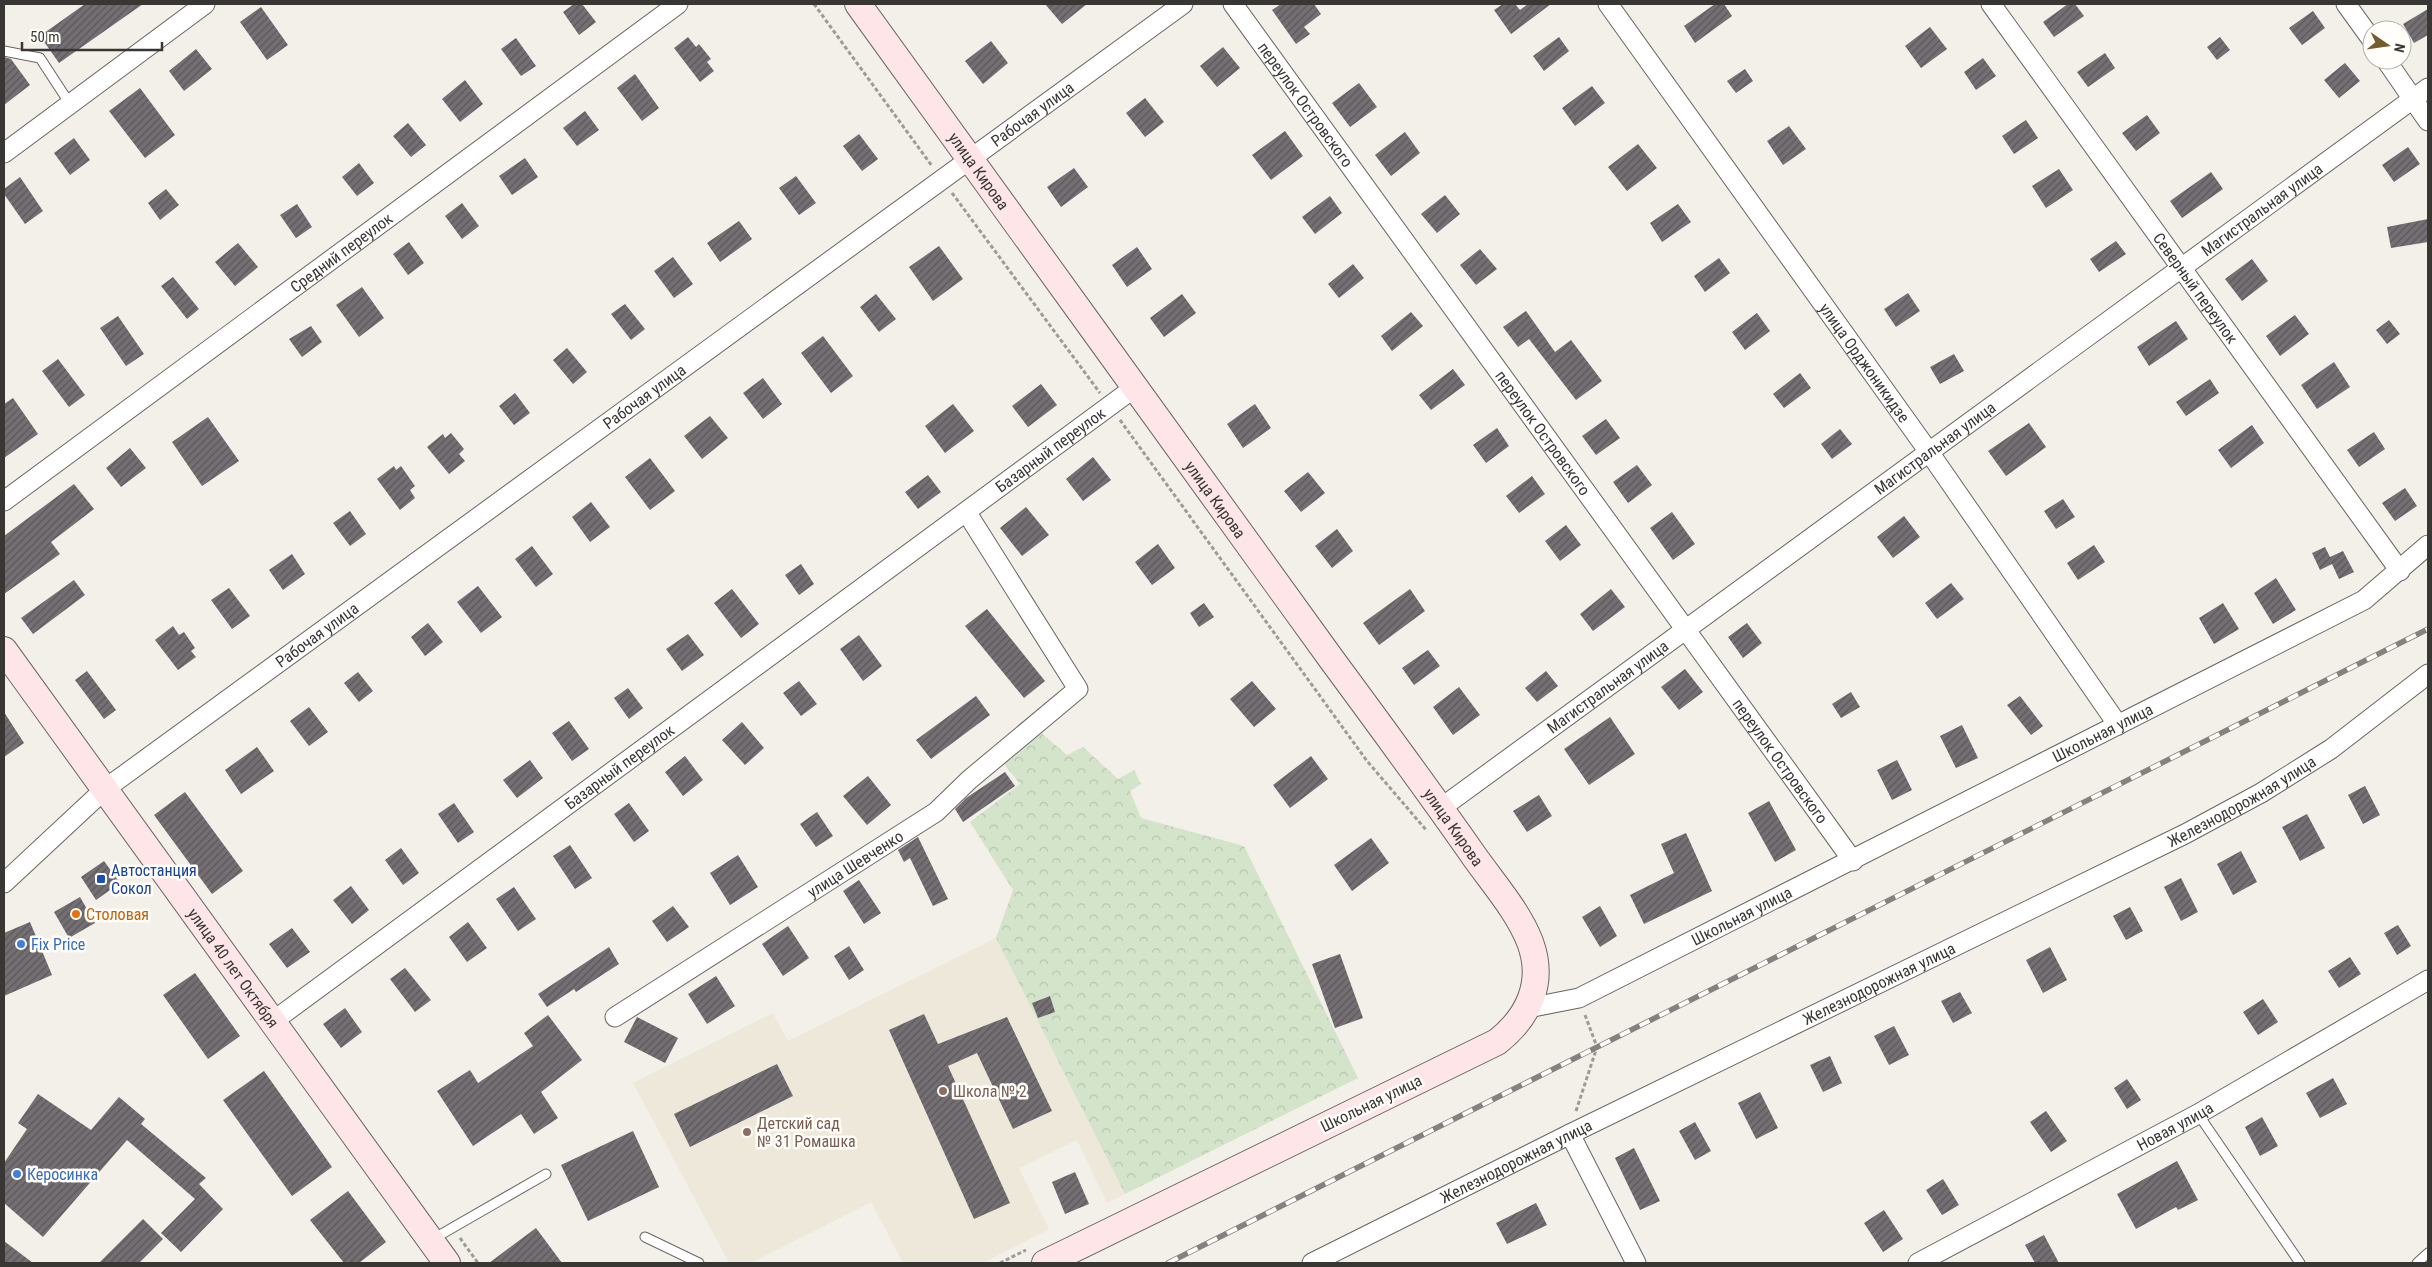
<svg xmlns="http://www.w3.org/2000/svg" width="2432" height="1267" font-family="'Roboto Condensed',sans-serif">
<defs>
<pattern id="forest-crowns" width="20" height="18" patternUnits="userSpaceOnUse" patternTransform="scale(1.25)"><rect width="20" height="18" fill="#d4e4ca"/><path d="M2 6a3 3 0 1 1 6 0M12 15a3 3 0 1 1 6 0" fill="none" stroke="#b7c4ae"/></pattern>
<pattern id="building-hatch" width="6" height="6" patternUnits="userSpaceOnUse" patternTransform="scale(1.25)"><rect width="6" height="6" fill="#746f73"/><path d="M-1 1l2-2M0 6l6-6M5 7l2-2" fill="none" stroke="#5b575a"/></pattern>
</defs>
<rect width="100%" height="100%" fill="#f3f0ea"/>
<path fill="#ede8da" d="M996 938 1125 1194 1107 1203 1077 1140 1019 1168 1049 1229 983 1263H903L871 1202 751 1263H729L633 1083 773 1013 788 1041Z"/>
<path fill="url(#forest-crowns)" d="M1040 732 1067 755 1083 747 1118 779 1134 770 1141 784 1130 791 1141 818 1244 846 1358 1078 1125 1194 996 938 1013 890 970 822 1020 784 1001 760Z"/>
<path fill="url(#building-hatch)" d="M85 4H143L59 63 40 36Z
M574 4H582L596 22 579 35 563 12Z
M1045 4H1087L1062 24Z
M1281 4H1314L1321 14 1304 27 1310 34 1296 44 1272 10Z
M1503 4H1515L1520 10 1528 4H1551L1511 34 1494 10Z
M1715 4H1724L1732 16 1695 43 1684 26Z
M2068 4H2075L2084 16 2054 37 2043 22Z
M261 7 288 45 267 60 240 22Z
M2428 9V35L2414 43 2403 24Z
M2313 11 2325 28 2302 45 2289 28Z
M1930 27 1947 49 1921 68 1905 46Z
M688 37 696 47 699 44 711 59 707 62 714 71 700 82 674 48Z
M1559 37 1569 51 1544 71 1533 56Z
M2220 37 2230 50 2217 60 2207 47Z
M516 38 536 66 521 76 501 49Z
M991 41 1008 63 983 84 965 61Z
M1223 47 1240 68 1217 87 1200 66Z
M196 49 212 69 184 91 169 71Z
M2105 53 2115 68 2088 87 2077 72Z
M4 57 11 59 30 85 4 105Z
M1983 58 1996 76 1976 90 1964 72Z
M2345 63 2360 81 2339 98 2324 80Z
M1745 69 1753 81 1736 93 1727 81Z
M635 74 659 108 642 121 617 88Z
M465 80 483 104 460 122 442 99Z
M1359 83 1377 107 1350 127 1332 103Z
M1592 86 1605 103 1575 126 1562 108Z
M140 88 175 135 145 158 109 111Z
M1145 98 1164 122 1145 137 1126 113Z
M585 111 599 130 577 146 563 128Z
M2147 115 2160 133 2136 151 2122 133Z
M2026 120 2038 138 2014 154 2002 136Z
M408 123 426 145 411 157 393 136Z
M1789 126 1806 149 1783 165 1767 141Z
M1285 131 1303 156 1271 180 1252 155Z
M1405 132 1420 153 1391 176 1375 155Z
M859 134 878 159 862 171 843 146Z
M74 138 90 160 70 175 54 153Z
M1638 144 1657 168 1627 191 1608 167Z
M2408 147 2420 164 2394 182 2382 165Z
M525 158 538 177 512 195 499 176Z
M359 163 374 183 357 196 342 177Z
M1074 168 1088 187 1061 207 1047 187Z
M2059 169 2073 190 2046 208 2032 186Z
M2211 172 2223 189 2182 218 2170 201Z
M796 176 816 203 799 215 779 188Z
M20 177 43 211 25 224 4 194V189Z
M166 189 179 205 160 220 148 203Z
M1445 195 1460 214 1437 233 1421 214Z
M1330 196 1342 213 1315 234 1302 217Z
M462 203 479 226 462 239 445 216Z
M297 204 312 227 296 238 280 215Z
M1678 204 1691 222 1662 242 1650 223Z
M2428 219V242L2391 248 2387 227Z
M739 221 752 239 720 262 707 243Z
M2116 241 2126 254 2099 272 2090 259Z
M409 242 424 263 408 275 393 254Z
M238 243 258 267 235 286 215 262Z
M939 246 963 279 933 301 909 267Z
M1137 247 1152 269 1127 287 1112 265Z
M1480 249 1497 269 1476 285 1460 265Z
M673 257 693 284 674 298 654 271Z
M1719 258 1730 273 1705 292 1694 276Z
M2252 259 2268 281 2242 301 2225 279Z
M1353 264 1364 278 1339 298 1328 284Z
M173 277 199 309 187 319 161 286Z
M362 287 384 318 359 337 336 305Z
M1908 293 1920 311 1896 327 1884 309Z
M876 294 896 319 879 332 860 307Z
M1182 294 1196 313 1164 337 1150 318Z
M625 304 645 329 631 340 611 314Z
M1526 311 1555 352 1571 340 1602 381 1576 400 1529 339 1518 347 1503 327Z
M1411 312 1423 326 1392 351 1381 336Z
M1757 313 1770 331 1745 350 1732 332Z
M2295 315 2309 334 2280 356 2266 336Z
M118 316 144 354 126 366 100 328Z
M2389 320 2400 334 2387 344 2376 330Z
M2176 321 2188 339 2149 366 2137 347Z
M311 326 322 342 302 357 289 339Z
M823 336 853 376 831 393 801 353Z
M567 348 587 372 573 384 553 360Z
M1954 354 1964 371 1940 384 1930 367Z
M58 359 85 395 69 407 42 371Z
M2334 362 2350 387 2317 409 2301 385Z
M1453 369 1465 385 1431 410 1419 395Z
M1800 373 1811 388 1784 408 1773 394Z
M763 378 782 404 763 419 743 393Z
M2210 379 2219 393 2186 416 2176 402Z
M1041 384 1057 405 1028 427 1012 406Z
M515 393 530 413 514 425 499 406Z
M13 398 38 434 4 458V404Z
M953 404 974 431 945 453 925 426Z
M1255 404 1271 428 1243 448 1227 424Z
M710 416 728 438 702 459 684 436Z
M208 417 239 461 202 486 172 442Z
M1606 419 1620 438 1596 455 1582 436Z
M2029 423 2046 447 2006 476 1988 451Z
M2252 425 2264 443 2231 468 2218 450Z
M1497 428 1509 446 1486 463 1473 445Z
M1840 429 1852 444 1832 459 1821 444Z
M2374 432 2385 449 2359 467 2347 450Z
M451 433 464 449 459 454 465 461 449 474 427 447 443 434 445 438Z
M130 448 146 468 121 487 106 468Z
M1093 457 1111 480 1083 501 1066 479Z
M650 458 675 491 650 510 625 477Z
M1637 465 1652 485 1628 503 1613 482Z
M394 466 396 470 401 466 415 486 410 490 415 498 400 510 377 479Z
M1308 472 1325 493 1301 512 1284 491Z
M928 475 941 492 918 509 905 492Z
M1532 476 1545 494 1519 513 1506 496Z
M74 484 94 509 51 542 60 554 4 594V536Z
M2405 488 2417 506 2395 521 2382 503Z
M2063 499 2075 517 2056 529 2044 511Z
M591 502 610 527 590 542 572 517Z
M1026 507 1049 535 1022 556 1000 528Z
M350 511 366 534 350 546 333 523Z
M1672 512 1695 544 1673 560 1650 528Z
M1904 516 1920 537 1893 558 1877 537Z
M1566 525 1581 545 1560 561 1545 541Z
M1337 529 1353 551 1332 568 1315 546Z
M1158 544 1175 568 1152 585 1135 562Z
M2094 545 2105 562 2078 580 2067 563Z
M532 546 553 574 536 587 515 559Z
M2325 547 2330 557 2343 551 2354 572 2339 579 2332 564 2320 570 2312 553Z
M292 554 305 574 283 590 269 570Z
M801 564 814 584 799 595 785 575Z
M2276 578 2296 610 2273 624 2254 593Z
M74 580 85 595 33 634 21 618Z
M1951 583 1964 599 1937 619 1925 603Z
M478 586 502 617 481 633 457 602Z
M229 588 250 616 232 629 211 600Z
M732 589 759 624 741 638 714 603Z
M1410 589 1425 611 1379 645 1363 623Z
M1611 589 1625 607 1593 631 1580 614Z
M1204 603 1214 617 1199 627 1190 613Z
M2223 603 2239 629 2214 644 2199 618Z
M987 609 1045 681 1024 698 965 626Z
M428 623 443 642 425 656 411 637Z
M1747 623 1762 643 1743 658 1728 637Z
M173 626 179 635 184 632 195 648 191 651 196 657 178 670 155 640Z
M688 634 704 655 682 671 666 649Z
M859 635 882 666 863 681 840 649Z
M1428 650 1440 666 1414 685 1402 668Z
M1685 669 1703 692 1679 710 1661 687Z
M87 671 116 710 104 719 75 680Z
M1546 671 1558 686 1537 702 1525 688Z
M358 672 373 691 359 702 344 683Z
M799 681 817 704 801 716 783 693Z
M1252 681 1276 709 1254 727 1230 699Z
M1459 687 1480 715 1453 735 1433 707Z
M628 688 643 708 629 719 614 698Z
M1851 692 1860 707 1841 718 1832 704Z
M976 696 990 715 931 759 916 740Z
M2020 696 2043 726 2031 735 2007 705Z
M309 707 328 732 309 746 290 721Z
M4 712 24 743 4 757Z
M1610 717 1635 754 1589 785 1564 749Z
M569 721 589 749 572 761 552 733Z
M742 722 764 748 745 765 722 740Z
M1962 725 1978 758 1956 768 1940 736Z
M257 747 274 771 241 794 225 770Z
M685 756 703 780 683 796 665 772Z
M1311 756 1328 779 1290 808 1273 785Z
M530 760 543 778 517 798 503 780Z
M1897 760 1912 790 1892 800 1877 770Z
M1005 772 1015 786 963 822 955 809 966 798Z
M868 776 891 805 867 825 843 796Z
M2365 786 2380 815 2363 824 2348 795Z
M185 792 243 871 212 894 154 815Z
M1539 795 1552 816 1527 832 1513 811Z
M1769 801 1796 850 1775 862 1748 813Z
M454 803 474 832 458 843 438 814Z
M629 803 649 831 634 842 614 814Z
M817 812 833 836 816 847 800 824Z
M2307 814 2325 848 2300 861 2282 827Z
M1686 833 1712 891 1644 924 1630 895 1674 873 1661 844Z
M918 837 948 899 933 906 910 858 904 862 898 850Z
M1371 838 1389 863 1352 891 1334 865Z
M570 845 592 878 575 889 553 856Z
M401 848 419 873 403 885 385 860Z
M2241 851 2257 882 2233 895 2217 864Z
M738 855 758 887 730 905 710 873Z
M104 861 120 883 96 900 81 877Z
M2181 878 2198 912 2181 921 2164 887Z
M859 880 881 913 864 924 843 891Z
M351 886 369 910 352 924 333 900Z
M514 887 536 919 518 931 496 899Z
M80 897 95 923 69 938 54 912Z
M673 906 689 927 667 942 652 921Z
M1600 906 1617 936 1600 947 1582 917Z
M2130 907 2143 931 2126 940 2113 916Z
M30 922 52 975 4 996V933Z
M468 922 487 948 467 962 449 937Z
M2398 925 2411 946 2397 955 2384 933Z
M788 926 809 958 783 976 762 944Z
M292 928 310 952 287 968 269 944Z
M849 946 864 970 849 980 834 956Z
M609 947 619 964 576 992 574 989 547 1007 538 994Z
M2050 947 2067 980 2043 993 2026 960Z
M1340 954 1363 1018 1335 1028 1312 964Z
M2350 957 2361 974 2339 988 2328 971Z
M405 968 431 1000 415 1012 390 979Z
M195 973 240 1036 208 1059 163 995Z
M716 976 735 1006 707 1024 688 994Z
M1960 992 1972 1013 1953 1023 1941 1001Z
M1050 996 1055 1012 1038 1018 1032 1003Z
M2263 999 2278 1022 2258 1035 2243 1012Z
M345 1008 362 1032 341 1048 323 1024Z
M924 1014 938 1044 1007 1017 1052 1111 1013 1129 977 1053 948 1066 1010 1203 974 1219 889 1030Z
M548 1015 582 1060 541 1092 558 1118 534 1134 521 1114 473 1146 437 1091 470 1070 478 1083 533 1046 524 1033Z
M637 1017 678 1038 665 1063 624 1042Z
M1894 1026 1909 1055 1889 1065 1874 1036Z
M1830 1056 1842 1083 1823 1092 1810 1065Z
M777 1064 793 1096 690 1147 674 1114Z
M264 1071 332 1167 292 1196 223 1100Z
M2333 1078 2347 1104 2320 1118 2306 1093Z
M2127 1079 2141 1100 2127 1109 2114 1088Z
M1760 1092 1778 1128 1756 1139 1738 1103Z
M38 1094 91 1130 119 1097 145 1119 141 1124 206 1178 199 1184 223 1209 181 1252 161 1233 195 1199 127 1140 43 1237 4 1203V1163L27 1129 18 1123Z
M2046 1111 2067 1141 2051 1152 2030 1122Z
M2262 1117 2278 1146 2260 1156 2245 1127Z
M1695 1122 1711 1151 1695 1160 1679 1131Z
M633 1131 659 1187 588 1221 561 1165Z
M1634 1148 1660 1201 1640 1210 1615 1158Z
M2177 1161 2198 1200 2178 1210 2176 1207 2136 1229 2117 1194Z
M1075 1172 1089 1204 1065 1214 1052 1182Z
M1943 1179 1959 1205 1942 1215 1926 1190Z
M348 1191 386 1242 359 1263H344L310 1220Z
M1536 1203 1547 1225 1507 1244 1496 1223Z
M1884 1210 1903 1239 1883 1252 1864 1223Z
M143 1219 163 1239 139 1263H99Z
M536 1228 562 1263H489Z
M2044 1235 2059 1263H2035L2025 1245Z
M4 1241 33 1263H4Z"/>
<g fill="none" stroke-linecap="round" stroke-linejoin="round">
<defs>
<path id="lane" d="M4 51 40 58 70 104
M2198 1114 2300 1263
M645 1237 699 1263
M433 1239 546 1174
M2417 1263 2428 1253"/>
<g id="street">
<path id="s1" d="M1233 4 1853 861"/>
<path id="s2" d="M1608 4 1929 452 2118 725"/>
<path id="s3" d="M1991 4 2400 571"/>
<path d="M2346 4 2372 40"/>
<path d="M2386 60 2428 121"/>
<path d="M4 153 205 4"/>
<path id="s4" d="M4 501 678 4"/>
<path id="s5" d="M1441 808 2428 88"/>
<path id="s6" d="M4 883 105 789 1183 4"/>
<path id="s7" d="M1528 1008 1579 998 2364 600 2428 545"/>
<path id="s8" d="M615 1017 936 812 969 780 1078 689 967 513"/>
<path id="s9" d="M272 1022 1134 388"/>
<path d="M1570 1134 1636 1263"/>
<path id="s10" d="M1312 1263 1570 1134 2185 834 2261 793 2331 749 2428 674"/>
<path id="s11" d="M1918 1263 2198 1114 2428 980"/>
</g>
<g id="secondary">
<path id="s12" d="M858 4C1017 222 1173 442 1332 660 1380 725 1428 790 1474 856 1493 883 1518 911 1530 942 1545 982 1529 1017 1497 1042L1045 1263"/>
<path id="s13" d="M4 650 447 1263"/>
</g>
</defs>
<use href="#lane" stroke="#686660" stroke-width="11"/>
<use href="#street" stroke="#686660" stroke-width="21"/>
<use href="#secondary" stroke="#686660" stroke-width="28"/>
<path stroke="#9d9b97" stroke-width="3" stroke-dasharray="4 2.5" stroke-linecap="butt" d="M814 4 932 166
M952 193 1100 393
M1120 420 1367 761 1427 831
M1576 1111 1597 1047 1585 1015
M460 1238 478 1263
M1000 1263 1026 1250"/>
<use href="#lane" stroke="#fff" stroke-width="9"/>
<use href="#street" stroke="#fff" stroke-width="19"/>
<use href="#secondary" stroke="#fee6e8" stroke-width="26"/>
<defs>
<path id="rail" d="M1168 1263 2428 629"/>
</defs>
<use href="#rail" stroke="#84827e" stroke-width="5.5"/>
<use href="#rail" stroke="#fffefa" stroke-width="4" stroke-dasharray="11" stroke-linecap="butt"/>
</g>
<rect fill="#1a4fb4" stroke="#fffefa" stroke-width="2" x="96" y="874" width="10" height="10" rx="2.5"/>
<circle fill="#e8710a" stroke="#fffefa" stroke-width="2" cx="76" cy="914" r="5"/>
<g fill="#3f7fe0" stroke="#fffefa" stroke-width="2">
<circle cx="21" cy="944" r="5"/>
<circle cx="17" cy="1174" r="5"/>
</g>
<g fill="#8d6e63" stroke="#fffefa" stroke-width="2">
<circle cx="943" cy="1091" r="5"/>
<circle cx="747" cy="1132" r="5"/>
</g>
<g text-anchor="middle" stroke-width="5" stroke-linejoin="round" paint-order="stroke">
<g font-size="16" fill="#383734" stroke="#fffefa">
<text dy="6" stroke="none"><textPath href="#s1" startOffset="124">переулок Островского</textPath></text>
<text dy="6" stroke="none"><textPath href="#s6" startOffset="1285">Рабочая улица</textPath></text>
<text dy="6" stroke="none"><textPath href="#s12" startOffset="206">улица Кирова</textPath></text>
<text dy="6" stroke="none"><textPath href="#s5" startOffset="1016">Магистральная улица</textPath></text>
<text dy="6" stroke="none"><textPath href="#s4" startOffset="419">Средний переулок</textPath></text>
<text dy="6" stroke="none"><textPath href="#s3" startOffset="350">Северный переулок</textPath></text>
<text dy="6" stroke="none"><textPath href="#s2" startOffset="441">улица Орджоникидзе</textPath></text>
<text dy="6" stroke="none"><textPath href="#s6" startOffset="805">Рабочая улица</textPath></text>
<text dy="6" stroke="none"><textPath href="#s1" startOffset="529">переулок Островского</textPath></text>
<text dy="6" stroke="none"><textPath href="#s5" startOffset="611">Магистральная улица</textPath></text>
<text dy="6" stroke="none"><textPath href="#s9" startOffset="966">Базарный переулок</textPath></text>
<text dy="6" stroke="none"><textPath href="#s12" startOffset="611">улица Кирова</textPath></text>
<text dy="6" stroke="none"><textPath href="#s6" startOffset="400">Рабочая улица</textPath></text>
<text dy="6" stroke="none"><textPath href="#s5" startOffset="206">Магистральная улица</textPath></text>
<text dy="6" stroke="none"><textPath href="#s7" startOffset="639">Школьная улица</textPath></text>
<text dy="6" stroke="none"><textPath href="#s1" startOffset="934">переулок Островского</textPath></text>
<text dy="6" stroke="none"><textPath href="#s9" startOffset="431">Базарный переулок</textPath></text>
<text dy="6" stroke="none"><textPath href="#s10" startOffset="1038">Железнодорожная улица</textPath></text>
<text dy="6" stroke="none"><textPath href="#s12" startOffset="1016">улица Кирова</textPath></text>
<text dy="6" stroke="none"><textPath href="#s8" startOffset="285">улица Шевченко</textPath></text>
<text dy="6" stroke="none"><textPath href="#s7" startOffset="234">Школьная улица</textPath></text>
<text dy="6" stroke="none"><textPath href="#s13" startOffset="392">улица 40 лет Октября</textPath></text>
<text dy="6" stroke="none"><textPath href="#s10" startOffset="632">Железнодорожная улица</textPath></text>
<text transform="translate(1371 1103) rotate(-26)" y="6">Школьная улица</text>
<text dy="6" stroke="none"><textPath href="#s11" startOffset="291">Новая улица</textPath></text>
<text dy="6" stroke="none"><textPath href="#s10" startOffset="228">Железнодорожная улица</textPath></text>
</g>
<g font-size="16" fill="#164399" stroke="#fffefa" text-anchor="start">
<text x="111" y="876">Автостанция<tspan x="111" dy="18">Сокол</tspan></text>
</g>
<g font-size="16" fill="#c56008" stroke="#fffefa" text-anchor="start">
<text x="86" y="920">Столовая</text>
</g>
<g font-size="16" fill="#366cbe" stroke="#fffefa" text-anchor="start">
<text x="31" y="950">Fix Price</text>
<text x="27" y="1180">Керосинка</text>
</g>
<g font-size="16" fill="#785e54" stroke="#fffefa" text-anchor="start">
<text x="953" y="1097">Школа № 2</text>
<text x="757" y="1129">Детский сад<tspan x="757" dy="18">№ 31 Ромашка</tspan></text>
</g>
</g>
<rect width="2432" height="1267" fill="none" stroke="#383734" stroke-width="10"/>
<g transform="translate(2387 45) rotate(103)"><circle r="24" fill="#fffefa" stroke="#afaeab"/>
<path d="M0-4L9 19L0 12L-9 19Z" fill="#745d2d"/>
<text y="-8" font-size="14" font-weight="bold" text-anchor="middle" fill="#383734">N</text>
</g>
<path d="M22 42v8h140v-8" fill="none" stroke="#383734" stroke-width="2.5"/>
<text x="30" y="42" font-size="15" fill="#383734" stroke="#fffefa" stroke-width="4" paint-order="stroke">50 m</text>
</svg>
